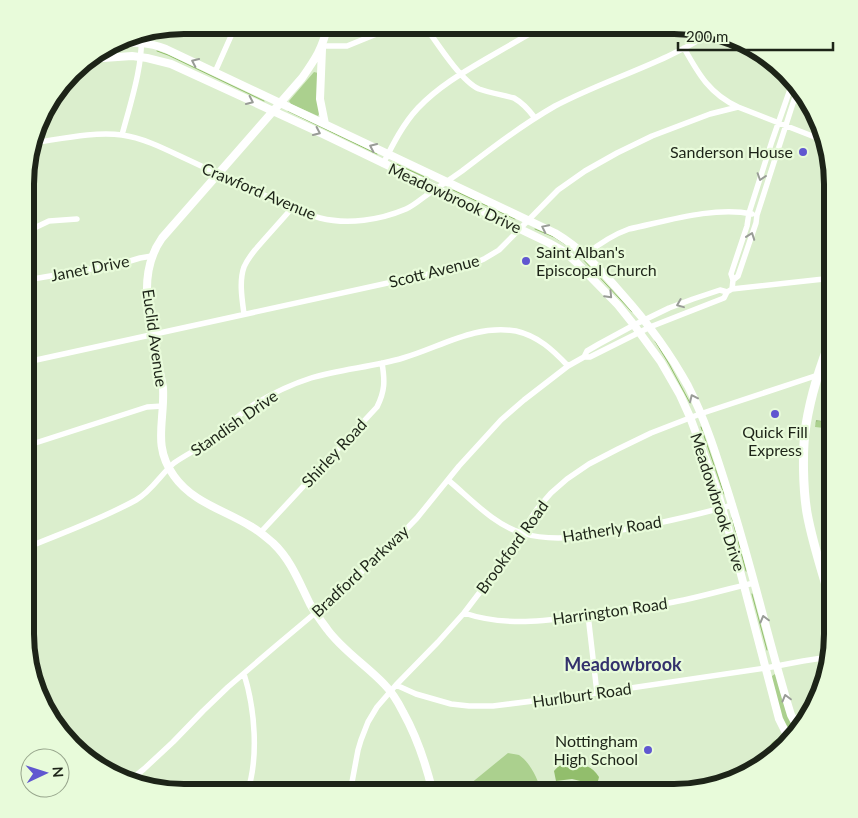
<svg xmlns="http://www.w3.org/2000/svg" width="858" height="818" font-family="Lato,sans-serif">
<defs>
<pattern id="forest-crowns" width="20" height="18" patternUnits="userSpaceOnUse" patternTransform="scale(1.25)"><rect width="20" height="18" fill="#abd08e"/><path d="M2 6a3 3 0 1 1 6 0M12 15a3 3 0 1 1 6 0" fill="none" stroke="#93b27a"/></pattern>
</defs>
<rect width="100%" height="100%" fill="#dbeecd"/>
<path fill="#abd08e" d="M314 72 318 73 320 112 318 116 291 104 289 101Z
M775 674 777 676 796 730 791 736 780 713 771 679 772 676Z
M780 738H783L787 740 771 760 767 762C766 752 769 741 780 738Z
M508 753C511 754 516 754 519 755 531 763 538 780 542 793H459Z
M573 781 606 793H565L566 786Z"/>
<path fill="url(#forest-crowns)" d="M816 420 829 422 833 435V466L824 428 815 427Z"/>
<path fill="#92be6c" d="M571 763C584 764 592 766 599 777L597 785 572 779 556 781 554 771C559 765 563 764 571 763Z"/>
<g fill="none" stroke-linecap="round" stroke-linejoin="round">
<path stroke="#92be6c" stroke-width="1" d="M103 50 128 48
M157 51 168 55 264 101
M288 111 377 154
M394 163 429 179
M453 190 515 219
M535 229 554 237 565 244
M571 248 580 256 632 312
M655 341 669 364 690 403
M701 427 724 494
M732 518 746 571
M752 594 767 650"/>
<path stroke="#fff" stroke-width="5.5" d="M425 26C437 43 461 81 479 89 490 93 503 95 514 98 523 103 529 110 535 118
M323 46H347L374 35 393 26
M684 48C699 75 710 94 738 107
M215 72 231 36 234 25
M122 135C130 105 144 63 141 32
M32 143C60 139 95 131 122 135 143 138 163 148 182 157 210 170 237 183 264 195 283 204 301 213 320 218 348 225 380 220 406 209 415 205 422 198 431 192 442 185 452 178 462 171 492 148 522 125 555 106 606 79 663 64 712 32
M383 164C393 144 403 124 418 108 438 87 462 73 486 59 505 48 524 37 543 26
M28 231 49 221 77 219
M585 255C599 244 612 235 629 229 667 221 715 206 752 214
M27 280 120 264 140 258 152 256
M733 280 738 276 756 223 757 215 794 100 800 87
M732 289 733 280 731 274 747 226 749 213 772 141 793 81
M244 314C242 299 239 281 244 267 247 260 251 255 255 250 267 236 280 222 292 208
M584 357 587 351 599 344 634 325 669 308 693 299 720 290 727 292 732 289 833 278
M27 362 470 265 484 259 499 250 558 190 585 171 617 153 652 136 710 114 738 107 825 141
M26 446 147 407 163 406
M448 480C470 498 494 525 522 533 554 543 589 536 621 530 658 524 696 515 733 505
M260 533 377 407C385 391 385 381 382 363
M26 548C62 533 102 519 136 500 152 491 161 474 174 463 184 456 196 450 206 443 222 433 234 418 250 407 269 395 289 385 311 378 341 369 373 367 403 358 441 347 475 324 516 331 538 336 553 350 568 366
M464 613C508 628 556 620 601 613 628 609 656 606 684 600 707 595 731 588 754 583
M588 615 597 693
M244 674C255 709 259 758 247 793
M396 685 416 694 451 704 469 706H493L597 693 766 668 803 661 829 657
M129 781 144 769 173 742 203 711 228 687 277 645 333 598 388 548 417 518 459 466 501 420 524 400 568 366 584 357H590L650 327 724 298 727 292
M350 793 358 750 361 740 368 722 377 707 396 685 438 642 464 613 499 567 537 509 551 493 567 479 589 464 618 449 651 433 700 414 818 375 833 366"/>
<path stroke="#fff" stroke-width="8" d="M328 25C322 49 316 58 302 78L162 238C135 276 151 323 159 366 160 373 162 381 163 388 165 421 152 446 174 476 193 503 225 510 252 527 259 531 266 537 273 543 291 560 299 582 310 604 315 613 321 621 327 629 342 650 366 665 384 684 392 692 398 702 403 712 417 737 426 764 433 793
M115 44C134 42 148 42 166 49L555 233C582 249 602 271 622 294 647 322 670 353 688 386 705 419 716 454 727 489 751 563 768 640 791 715L798 728
M322 49 320 99 325 124
M89 59 132 56 147 58 171 64 323 134 549 243 565 252 576 262 618 305 634 325 661 362 680 395 690 417 717 490 738 563 779 719 785 731 789 738"/>
<path stroke="#fff" stroke-width="9" d="M833 334C821 363 811 394 806 425 802 449 803 489 807 513 813 546 824 577 833 609"/>
</g>
<defs><path id="oneway-chevron" d="M-2-3.5L2.5 0L-2 3.5" fill="none" stroke-width="1.6" stroke-linecap="round" stroke-linejoin="round" transform="scale(1.25)"/></defs>
<g stroke="#999c97">
<use href="#oneway-chevron" transform="translate(195 62) rotate(-155)"/>
<use href="#oneway-chevron" transform="translate(250 101) rotate(25)"/>
<use href="#oneway-chevron" transform="translate(317 132) rotate(25)"/>
<use href="#oneway-chevron" transform="translate(373 147) rotate(-155)"/>
<use href="#oneway-chevron" transform="translate(761 177) rotate(108)"/>
<use href="#oneway-chevron" transform="translate(545 228) rotate(-154)"/>
<use href="#oneway-chevron" transform="translate(751 236) rotate(-70)"/>
<use href="#oneway-chevron" transform="translate(609 295) rotate(46)"/>
<use href="#oneway-chevron" transform="translate(680 304) rotate(158)"/>
<use href="#oneway-chevron" transform="translate(693 398) rotate(-115)"/>
<use href="#oneway-chevron" transform="translate(764 619) rotate(-105)"/>
<use href="#oneway-chevron" transform="translate(786 698) rotate(-105)"/>
</g>
<g fill="#6057d0" stroke="#e8fbda" stroke-width="2">
<circle cx="803" cy="152" r="5"/>
<circle cx="526" cy="261" r="5"/>
<circle cx="775" cy="414" r="5"/>
<circle cx="648" cy="750" r="5"/>
</g>
<g text-anchor="middle" stroke-width="4.5" stroke-linejoin="round" paint-order="stroke">
<g font-size="16" fill="#1d2418" stroke="#e8fbda" text-anchor="end">
<text x="793" y="158">Sanderson House</text>
<text x="536" y="258" text-anchor="start">Saint Alban's<tspan x="536" dy="18">Episcopal Church</tspan></text>
<text x="775" y="438" text-anchor="middle">Quick Fill<tspan x="775" dy="18">Express</tspan></text>
<text x="638" y="747">Nottingham<tspan x="638" dy="18">High School</tspan></text>
</g>
<g font-size="16" fill="#1d2418" stroke="#e8fbda">
<text transform="translate(259 191) rotate(23)" y="6">Crawford Avenue</text>
<text transform="translate(455 198) rotate(25)" y="6">Meadowbrook Drive</text>
<text transform="translate(90 268) rotate(-11)" y="6">Janet Drive</text>
<text transform="translate(434 271) rotate(-14)" y="6">Scott Avenue</text>
<text transform="translate(155 338) rotate(82)" y="6">Euclid Avenue</text>
<text transform="translate(234 423) rotate(-35)" y="6">Standish Drive</text>
<text transform="translate(334 453) rotate(-47)" y="6">Shirley Road</text>
<text transform="translate(718 502) rotate(72)" y="6">Meadowbrook Drive</text>
<text transform="translate(612 529) rotate(-9)" y="6">Hatherly Road</text>
<text transform="translate(512 547) rotate(-54)" y="6">Brookford Road</text>
<text transform="translate(360 571) rotate(-43)" y="6">Bradford Parkway</text>
<text transform="translate(610 611) rotate(-8)" y="6">Harrington Road</text>
<text transform="translate(582 695) rotate(-8)" y="6">Hurlburt Road</text>
</g>
<g font-size="18" font-weight="bold" fill="#33316c" stroke="#e8fbda">
<text x="623" y="671">Meadowbrook</text>
</g>
</g>
<path d="M0 0H858V818H0ZM184 34H674A150 150 0 0 1 824 184V634A150 150 0 0 1 674 784H184A150 150 0 0 1 34 634V184A150 150 0 0 1 184 34Z" fill="#e8fbda" fill-rule="evenodd"/>
<path fill="none" stroke="#1d2418" stroke-width="6" d="M184 34H674A150 150 0 0 1 824 184V634A150 150 0 0 1 674 784H184A150 150 0 0 1 34 634V184A150 150 0 0 1 184 34Z"/>
<g transform="translate(45 773) rotate(86)"><circle r="24" fill="#e8fbda" stroke="#97a58c"/>
<path d="M0-4L9 19L0 12L-9 19Z" fill="#6057d0"/>
<text y="-8" font-size="14" font-weight="bold" text-anchor="middle" fill="#1d2418">N</text>
</g>
<path d="M678 42v8h155v-8" fill="none" stroke="#1d2418" stroke-width="2.5"/>
<text x="686" y="42" font-size="15" fill="#1d2418" stroke="#e8fbda" stroke-width="4" paint-order="stroke">200 m</text>
</svg>
